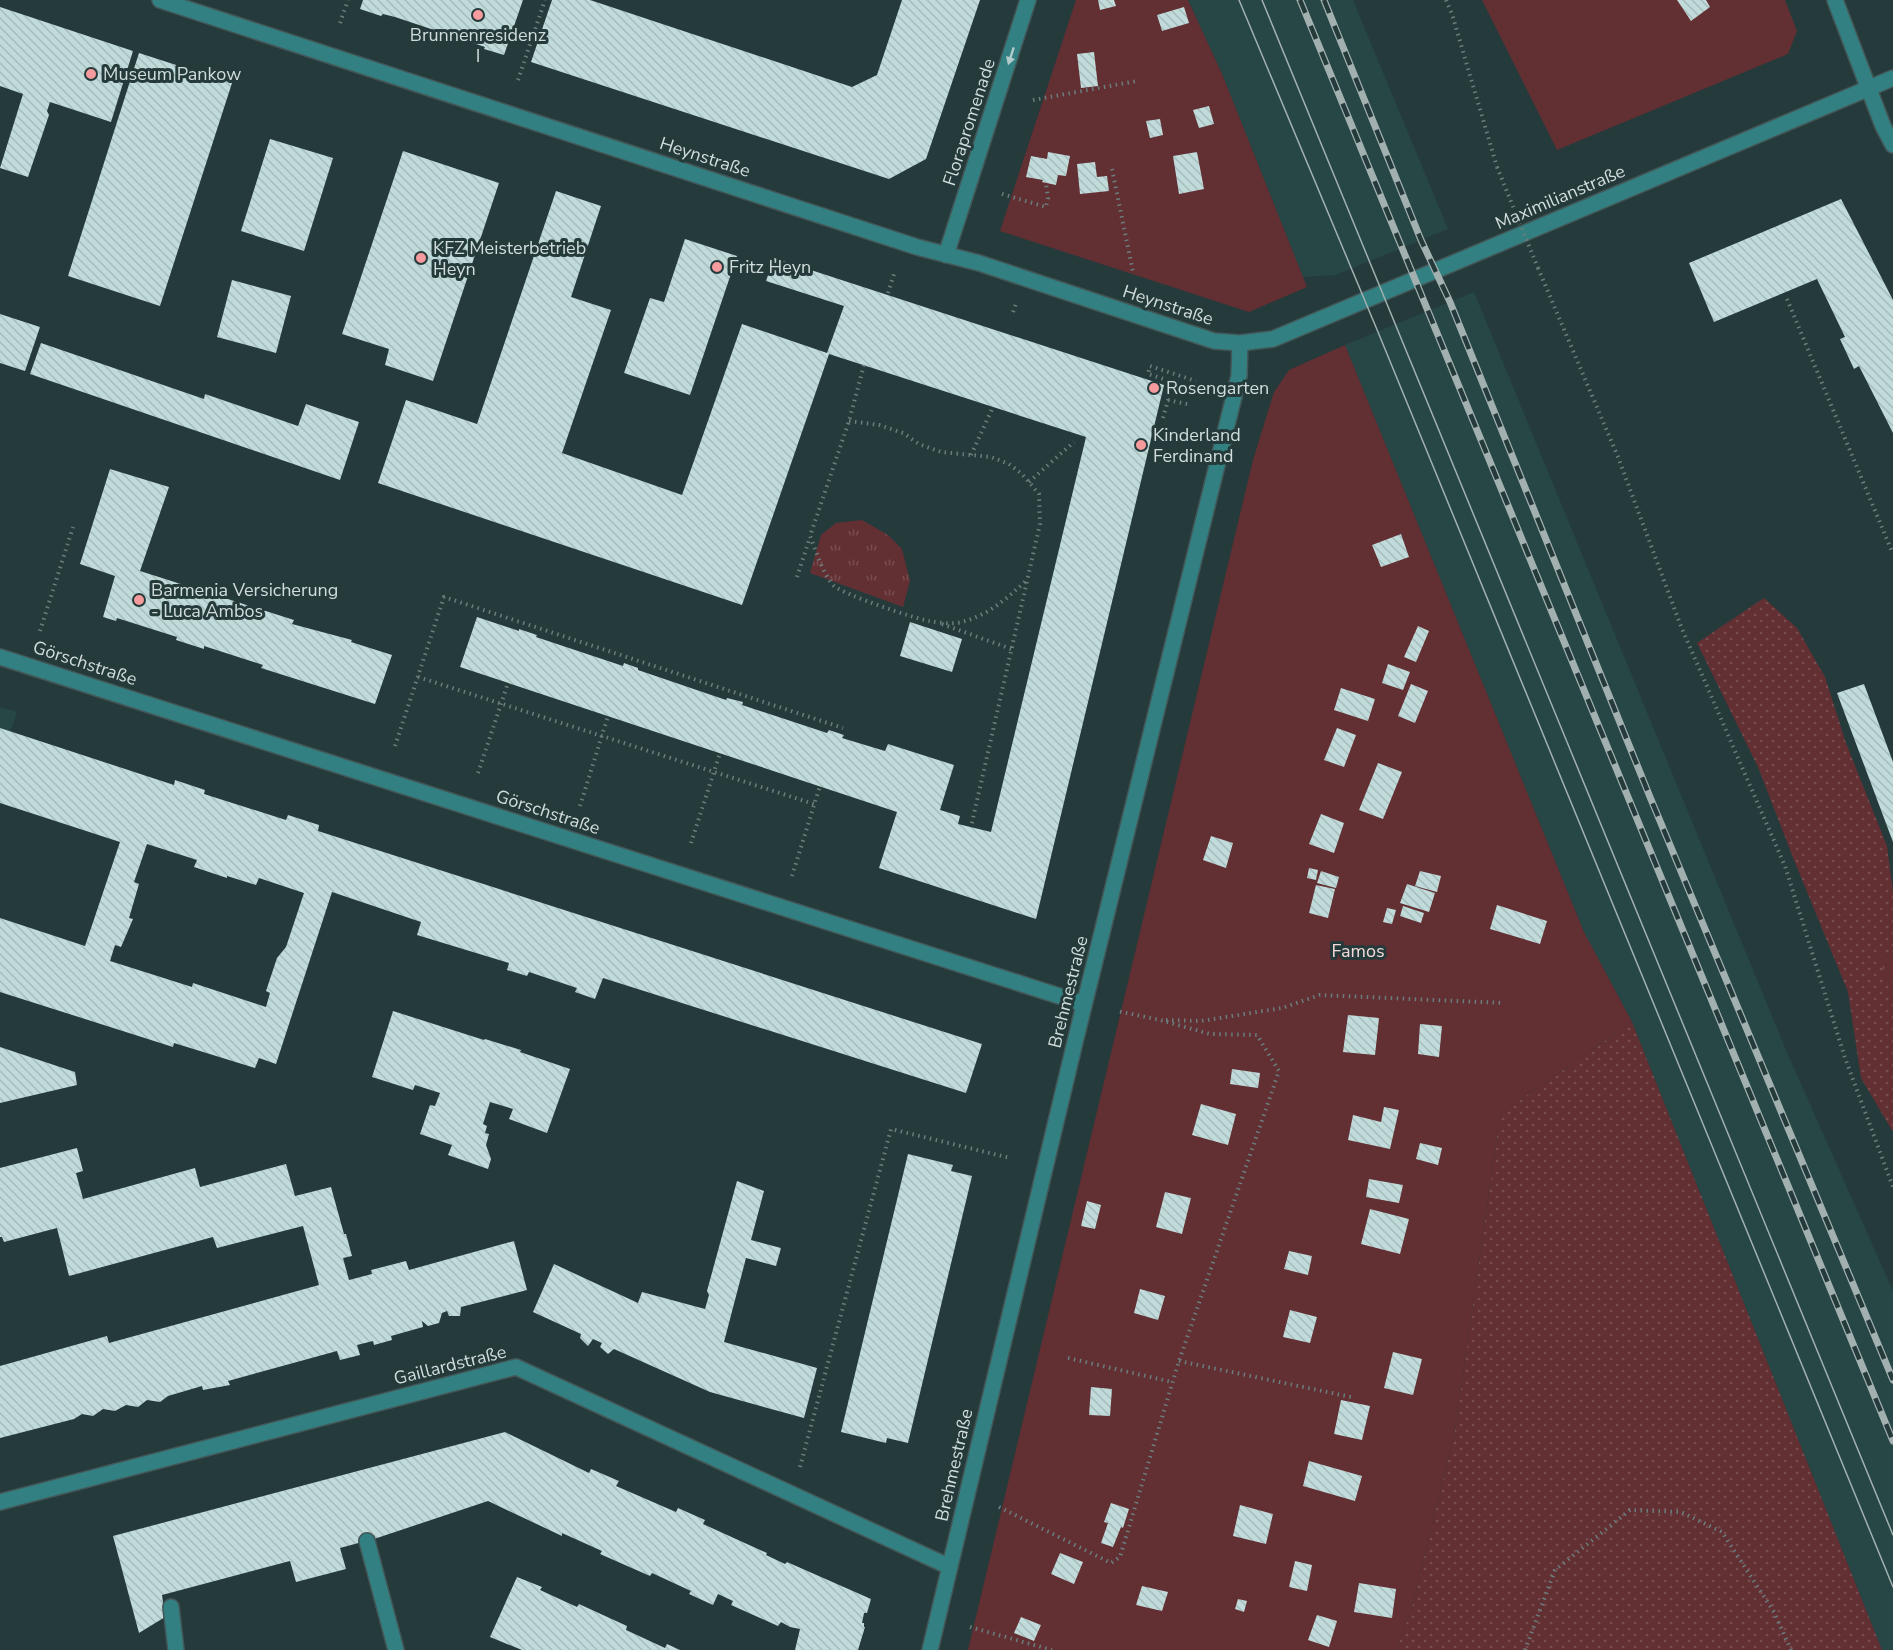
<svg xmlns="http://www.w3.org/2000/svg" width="1893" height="1650" font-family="'Nunito Sans',sans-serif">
<defs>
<pattern id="grass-dots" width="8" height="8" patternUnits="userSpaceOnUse" patternTransform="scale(1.5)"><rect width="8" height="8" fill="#622f33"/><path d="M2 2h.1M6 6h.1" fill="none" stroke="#774d50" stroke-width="1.8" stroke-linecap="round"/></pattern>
<pattern id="park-tufts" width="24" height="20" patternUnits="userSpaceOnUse" patternTransform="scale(1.5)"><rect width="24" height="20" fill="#622f33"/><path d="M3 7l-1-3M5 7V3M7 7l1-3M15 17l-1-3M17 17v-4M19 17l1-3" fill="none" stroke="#774d50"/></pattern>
<pattern id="building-back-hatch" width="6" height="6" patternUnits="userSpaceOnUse" patternTransform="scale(1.5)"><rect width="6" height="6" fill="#c1dada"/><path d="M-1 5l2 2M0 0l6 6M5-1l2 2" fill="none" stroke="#a7bcbc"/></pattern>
</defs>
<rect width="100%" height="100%" fill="#253a3b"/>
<path fill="#274646" d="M1188 0H1353L1448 229 1336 275 1303 277 1222 74Z
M1474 292 1786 1050 1893 1291V1650H1882L1632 1022 1584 932 1345 345Z
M0 707 17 712 0 763Z"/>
<path fill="url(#grass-dots)" d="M1764 598 1797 628 1825 677 1846 743 1887 846 1893 892V1132L1861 1078 1848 992 1794 860 1758 767 1697 643Z
M1632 1022 1882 1650H1396L1411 1611 1454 1435 1500 1114Z"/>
<path fill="url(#park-tufts)" d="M862 520 888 535 902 549 910 581 903 607 810 573 821 535 836 523Z
M1893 951V998L1878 957Z"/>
<path fill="#622f33" d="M1076 0H1188L1222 74 1307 287 1249 312 1000 231Z
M1482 0H1785L1797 31 1788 54 1557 150Z
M1345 345 1584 932 1632 1022 1500 1114 1454 1435 1411 1611 1396 1650H968L1253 460 1274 392 1289 370Z"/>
<path fill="url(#building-back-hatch)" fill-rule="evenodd" d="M363 0H523L504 55 484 49 485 47 395 17 383 14 381 16 360 9Z
M552 0H590L852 87 877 75 902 0H980L926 159 889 179 531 62Z
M1098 0H1114L1116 6 1100 10Z
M1677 0H1706L1710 7 1691 21Z
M0 7 133 51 111 122 50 102 47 111 49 115 28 177 0 168 23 94 0 86Z
M1184 7 1189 23 1162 31 1157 15Z
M1094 52 1098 86 1081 88 1077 54Z
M139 53 232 83 160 306 68 276Z
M1209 106 1214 124 1199 128 1193 110Z
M1160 119 1163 135 1150 138 1146 121Z
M270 139 333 158 304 251 241 231Z
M403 151 499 183 433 381 385 365 389 349 342 334Z
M1048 152 1070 156 1066 176 1058 175 1056 185 1042 182 1043 180 1026 177 1031 156 1047 159Z
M1197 152 1204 189 1179 194 1173 156Z
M1095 162 1097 177 1107 176 1109 191 1080 194 1077 164Z
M556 191 601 206 571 297 611 310 562 453 682 495 742 324 827 353 844 306 766 281 774 258 1164 385 1036 919 879 868 897 812 460 667 477 617 519 631V629L537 635 536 637 623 666 624 663 638 668V670L726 700 727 698 743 702 742 705 827 733 829 730 844 735 842 738 885 751 888 744 954 765 940 810 960 816 958 824 991 832 1086 437 829 354 742 605 378 483 406 400 477 424Z
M1841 199 1893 300V433L1859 366 1854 369 1840 339 1845 337 1817 279 1714 322 1689 263Z
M685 239 737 256 690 395 624 373 650 298 664 302Z
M232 280 291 296 276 353 217 337Z
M0 314 40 327 25 371 0 363Z
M41 343 204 399 205 394 298 426 306 404 359 422 340 480 30 374Z
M110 469 169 487 140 571 294 620 292 624 352 640 351 642 392 655 375 704 261 668 263 665 204 646V649L176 640 177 637 117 618 116 621 103 617 115 576 80 564Z
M1401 534 1409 557 1381 567 1372 545Z
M910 622 962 639 952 672 900 656Z
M1418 626 1429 631 1416 662 1404 657Z
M1388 664 1410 672 1403 690 1382 683Z
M1411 684 1428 691 1415 723 1398 716Z
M1864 684 1893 762V842L1837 693Z
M1341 688 1375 699 1368 721 1334 710Z
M0 728 174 785 175 780 205 790 204 794 286 820 288 815 319 825 318 831 982 1044 966 1093 603 978 595 999 575 992 577 988 529 972 527 976 507 970 509 963 417 935 421 922 332 892 276 1064 259 1058 255 1068 174 1043 173 1047 0 992V918L85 946 120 842 0 803ZM147 844 197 860 194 867 227 878V876L256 885 259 878 304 893 286 947 277 958 266 991 270 993 266 1007 193 983 192 987 110 961 115 945 121 947 133 919 129 918 139 884 134 882Z
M1337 728 1356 735 1344 767 1324 760Z
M1378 763 1402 772 1383 819 1359 810Z
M1321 814 1344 823 1334 853 1309 844Z
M1211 836 1233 843 1226 868 1203 860Z
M1309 868 1318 870 1316 880 1307 878Z
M1321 871 1339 877 1336 888 1317 883Z
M1420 871 1441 876 1437 892 1415 886Z
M1407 884 1435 893 1429 912 1400 903Z
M1316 885 1335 889 1328 918 1309 913Z
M1497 905 1547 921 1540 944 1490 929Z
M1403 906 1424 913 1421 923 1400 916Z
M1387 908 1396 910 1392 924 1383 922Z
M393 1011 484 1040 485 1039 521 1050 520 1052 570 1069 547 1133 509 1119 513 1109 490 1102 483 1124 487 1126 485 1133 489 1134 486 1145 491 1159 488 1169 448 1155 452 1145 420 1134 430 1105 435 1106 440 1093 415 1085 413 1090 372 1077Z
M1348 1015 1379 1018 1375 1055 1343 1052Z
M1420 1024 1442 1026 1439 1057 1418 1054Z
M0 1047 75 1072 77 1085 0 1103Z
M1232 1069 1260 1073 1258 1088 1230 1084Z
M1201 1104 1236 1114 1228 1145 1192 1135Z
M1384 1107 1399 1110 1390 1149 1348 1140 1353 1115 1381 1122Z
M1420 1143 1442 1148 1438 1165 1416 1159Z
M77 1148 83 1171 76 1173 83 1199 195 1168 200 1187 286 1164 295 1196 331 1187 344 1234H346L352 1256 343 1258 349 1280 372 1274 371 1270 406 1261 409 1270 514 1241 527 1290 461 1307 460 1316H449L447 1311 442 1313 439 1323 428 1326 422 1321 423 1327 391 1336 392 1340 374 1345 373 1341 357 1345 360 1355 340 1360 337 1351 228 1381 230 1385 203 1390 202 1386 168 1396 160 1402 147 1400 138 1407 126 1405 115 1411 103 1409 93 1416 82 1414 74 1419 0 1438V1366L107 1336 109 1343 319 1285 303 1226 217 1248 213 1237 69 1276 57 1228 4 1242 2 1237H0V1168Z
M908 1154 953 1165 951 1171 972 1176 908 1443 887 1438 886 1443 841 1432Z
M1369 1179 1403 1185 1399 1203 1366 1197Z
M737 1181 764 1191 751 1240 781 1248 776 1266 746 1258 724 1342 817 1368 804 1418 710 1392 614 1349 608 1354 600 1347 602 1343 593 1339 588 1346 580 1338 581 1334 533 1312 554 1264 638 1303 642 1292 705 1309 709 1295 707 1291Z
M1165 1192 1191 1198 1182 1234 1156 1227Z
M1087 1201 1101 1205 1095 1229 1081 1226Z
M1370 1209 1409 1219 1400 1254 1361 1244Z
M1289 1251 1312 1256 1308 1275 1284 1269Z
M1140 1289 1165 1296 1158 1320 1134 1313Z
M1290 1310 1317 1317 1310 1343 1283 1337Z
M1393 1352 1422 1359 1413 1395 1384 1388Z
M1091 1387 1112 1389 1110 1416 1089 1415Z
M1341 1400 1370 1406 1362 1440 1334 1434Z
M505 1432 589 1473 591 1469 619 1481 616 1486 676 1512 678 1508 705 1520 703 1524 767 1553 766 1555 785 1564 787 1562 871 1599 867 1613H864L862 1623H864V1627H865L858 1650H795L800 1629 790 1627 781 1622 778 1626 731 1605 733 1601 718 1594 713 1605 689 1594 691 1591 652 1573 650 1576 600 1554 602 1551 562 1533V1536L488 1501 377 1538 340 1548 346 1569 296 1582 290 1561 162 1595 165 1617 139 1633 113 1536Z
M1309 1461 1362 1476 1355 1501 1303 1486Z
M1111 1503 1129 1509 1123 1528 1121 1527 1113 1547 1101 1543 1108 1523 1104 1522Z
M1240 1505 1273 1514 1266 1544 1233 1536Z
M1060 1553 1083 1562 1074 1584 1051 1574Z
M1295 1561 1312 1565 1307 1591 1289 1587Z
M517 1577 542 1587 540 1590 577 1607 579 1604 627 1626 626 1630 665 1648 667 1644 680 1650H522L490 1637Z
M1359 1583 1396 1589 1392 1618 1354 1612Z
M1142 1586 1168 1592 1162 1611 1136 1605Z
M1238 1599 1247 1601 1244 1612 1235 1609Z
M1317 1615 1337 1621 1329 1647 1308 1640Z
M1021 1617 1041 1625 1034 1641 1014 1633Z"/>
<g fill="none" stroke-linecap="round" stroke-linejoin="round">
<defs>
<path id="minor" d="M160 0 917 247 979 263 1214 341 1240 343 1273 339 1893 78
M1835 0 1883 126 1893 145
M946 255 1028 0
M0 657 1084 1004
M0 1502 516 1367 950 1567
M367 1541 396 1650
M171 1607 176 1650
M930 1650 1075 1042 1239 376 1240 343"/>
</defs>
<use href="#minor" stroke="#445758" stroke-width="18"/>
<path stroke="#6b7d7d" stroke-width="4" stroke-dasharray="1.5 4.5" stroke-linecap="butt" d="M1446 0 1452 14 1497 167
M340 23 348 0
M518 80 545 0
M1033 100 1137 81
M1112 169 1133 272
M1002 194 1046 207 1048 198 1046 183
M1538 268 1618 457 1682 629 1785 866 1845 1058 1893 1187
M888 293 894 274
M1787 299 1893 554
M1013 312 1016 304
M864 365 849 421 810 536C816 550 823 575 834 586 845 595 913 618 929 621 940 623 954 625 965 621 990 614 1007 598 1026 581
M1168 400 1191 405
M1163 418 1173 382 1148 374 1150 366 1196 381
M849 421 879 425 903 433 919 444 941 452 991 457 1009 464 1022 474 1039 494 1040 524 971 827
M971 455 993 407
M1029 482 1074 442
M797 577 810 537
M942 624 1011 649
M40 631 73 527
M418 677 814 804
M395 746 444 597 843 728
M478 773 508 683
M580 806 608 716
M691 843 720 753
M792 876 820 786
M1166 1020 1201 1021 1282 1008 1320 995 1503 1003
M1068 1358 1172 1382
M1179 1361 1351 1397
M800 1467 891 1129 1010 1158
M999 1507 1111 1563 1120 1557 1179 1361 1279 1071 1257 1035 1210 1034 1160 1020 1117 1011
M970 1627 1052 1650
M1525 1650 1555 1570 1630 1510 1681 1512 1722 1532 1774 1612 1791 1650"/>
<use href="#minor" stroke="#328081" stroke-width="15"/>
<path stroke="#a2b0b0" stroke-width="1.5" d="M1239 0 1378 332 1893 1587
M1262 0 1893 1535"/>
<defs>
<path id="rail" d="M1300 0 1893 1441
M1324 0 1421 240 1450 302 1650 797 1893 1380"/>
</defs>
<use href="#rail" stroke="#a2b0b0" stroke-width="7"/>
<use href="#rail" stroke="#253a3b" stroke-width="4.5" stroke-dasharray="14" stroke-linecap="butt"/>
<path stroke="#6b7d7d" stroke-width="4" stroke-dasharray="1.5 4.5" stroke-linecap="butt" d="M1497 167 1538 268"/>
</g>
<defs><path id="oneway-solid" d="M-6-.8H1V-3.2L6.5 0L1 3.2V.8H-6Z" transform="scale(1.5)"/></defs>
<use fill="#b1cacb" href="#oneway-solid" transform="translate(1011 56) rotate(108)"/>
<g fill="#f59b9e" stroke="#253a3b" stroke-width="2">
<circle cx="478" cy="15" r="6"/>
<circle cx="91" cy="74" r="6"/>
<circle cx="421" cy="258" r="6"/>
<circle cx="717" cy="267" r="6"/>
<circle cx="1154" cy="388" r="6"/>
<circle cx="1141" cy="445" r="6"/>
<circle cx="139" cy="600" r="6"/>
</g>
<g text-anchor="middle" stroke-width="6" stroke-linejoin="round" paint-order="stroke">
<g font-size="18" fill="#d1dddd" stroke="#253a3b" text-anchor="start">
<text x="478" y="41" text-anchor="middle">Brunnenresidenz<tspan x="478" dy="21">I</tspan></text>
<text x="103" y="80">Museum Pankow</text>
<text x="433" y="254">KFZ Meisterbetrieb<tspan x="433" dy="21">Heyn</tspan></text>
<text x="729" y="273">Fritz Heyn</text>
<text x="1166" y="394">Rosengarten</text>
<text x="1153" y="441">Kinderland<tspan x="1153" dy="21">Ferdinand</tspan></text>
<text x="151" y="596">Barmenia Versicherung<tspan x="151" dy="21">- Luca Ambos</tspan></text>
</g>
<g font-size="18" fill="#d1dddd" stroke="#253a3b">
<text transform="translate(969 122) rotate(-72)" y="6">Florapromenade</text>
<text transform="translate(705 157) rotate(18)" y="6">Heynstraße</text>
<text transform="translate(1560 197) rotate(-23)" y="6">Maximilianstraße</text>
<text transform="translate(1168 305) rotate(18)" y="6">Heynstraße</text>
<text transform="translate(85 663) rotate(18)" y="6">Görschstraße</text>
<text transform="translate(548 812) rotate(18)" y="6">Görschstraße</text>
<text transform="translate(1068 992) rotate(-76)" y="6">Brehmestraße</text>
<text transform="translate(450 1365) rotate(-14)" y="6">Gaillardstraße</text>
<text transform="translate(954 1465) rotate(-77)" y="6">Brehmestraße</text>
</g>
<g font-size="18" fill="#f3dada" stroke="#253a3b">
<text x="1358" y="957">Famos</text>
</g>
</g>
</svg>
